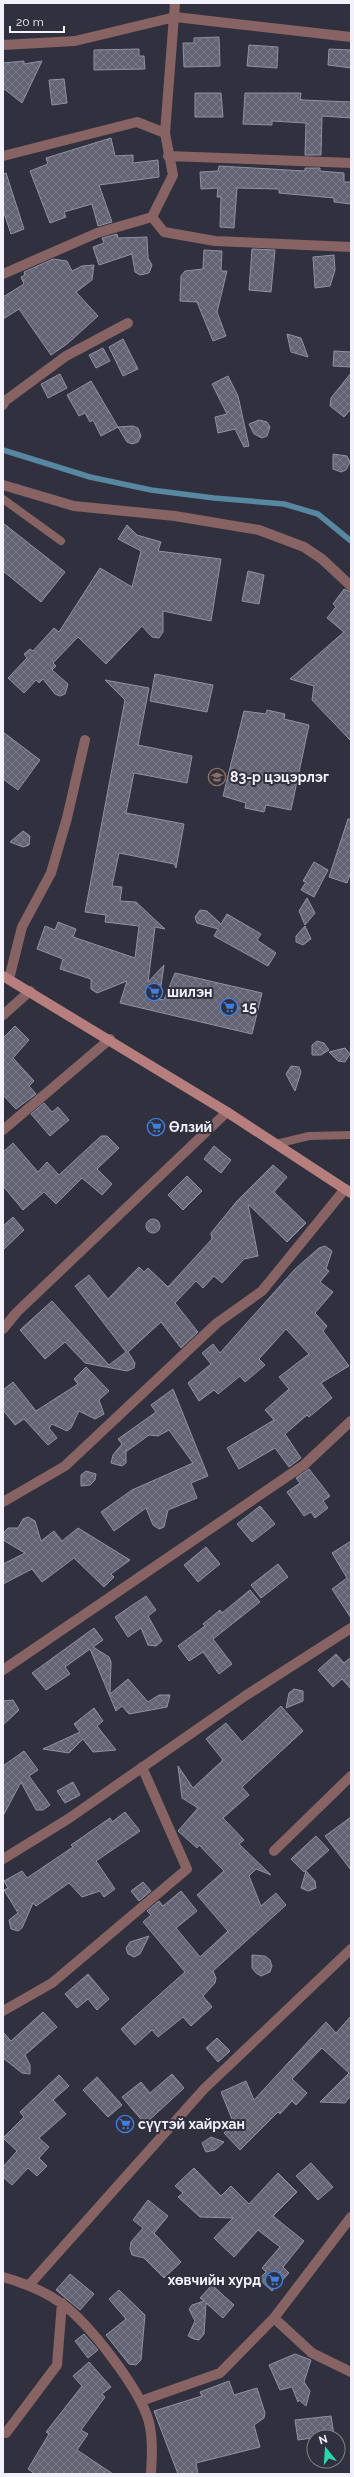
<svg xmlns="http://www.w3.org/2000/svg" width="354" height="2477" font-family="Raleway,sans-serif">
<defs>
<pattern id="building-cross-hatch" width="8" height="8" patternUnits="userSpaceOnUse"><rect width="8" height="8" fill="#636373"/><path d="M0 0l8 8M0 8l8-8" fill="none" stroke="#7a7a88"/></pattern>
</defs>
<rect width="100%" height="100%" fill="#31303e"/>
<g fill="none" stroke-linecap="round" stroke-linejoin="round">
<path stroke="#5888a1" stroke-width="5.5" d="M3 450 90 477 151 490 214 498 284 504 318 514 351 541"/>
</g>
<path fill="url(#building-cross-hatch)" stroke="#9191a3" d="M219 37 220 66 184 67 183 43H194V38Z
M249 45 278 47 277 68 247 66Z
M139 49V56H144L145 69 94 70V50Z
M329 49 351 50V68L328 65Z
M24 61V64L42 61 22 103 3 88V63Z
M64 79 67 103 52 105 49 80Z
M195 93H221L223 117H195Z
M245 93H301L300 99 303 100 351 102V118L322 116 321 155H305L306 123 272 121V125L243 124Z
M111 138 115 156 133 155V163L158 160 159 177 99 185 112 222 98 226 92 204 64 212 66 217 50 223 30 171 48 164 46 158Z
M219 166 305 171V168H320V171L344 173V182H351V204L334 202V198L279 193V189L237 188 234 228 220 227 221 197H217L218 188 201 189 200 172 218 171Z
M6 173 24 229 11 234 3 210V174Z
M117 234 118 238 147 237 148 258 152 265 149 273 140 275 135 272 132 254 99 265 93 247 104 243 102 238Z
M252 249 275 250 271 292 249 290Z
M204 250 222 251 221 271H227L217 312 226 336 213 341 197 302 180 301 181 276 185 271 203 269Z
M334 255 335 270 330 286 315 288 313 257Z
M53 259 67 261 72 271 82 266 94 265 92 280 76 292 98 316 67 344 51 355 19 309 3 319V297L24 284 21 277 25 275 24 272Z
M287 334 301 338 308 357 291 352Z
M123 339 138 369 123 376 109 347Z
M103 348 110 361 96 368 89 355Z
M334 351 351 352V367L333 366Z
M351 373V409L344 417 330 406 331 398Z
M60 374 67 388 48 398 41 384Z
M228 376 238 396 249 446 244 447 235 429 218 433 215 417 227 414 212 384Z
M91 381 118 427 133 426 138 428 141 436 138 442 132 444 127 442 118 427 101 436 93 420 90 422 85 413 79 416 67 395Z
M259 420 267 422 270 427 267 436 262 438 254 434 249 424Z
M333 454 347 456 350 462 346 470 341 472 333 469Z
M3 523 65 572 41 602 3 571Z
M127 525 137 535 161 542 158 551 221 559 211 621 163 611V632L159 638 152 637 142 626 106 664 78 637 53 663 56 666 52 670 68 684 65 694 60 696 55 694 43 679 39 683 36 680 24 693 8 678 27 658 24 654 30 649 33 651 54 628 59 632 100 568 132 587 141 551 118 539Z
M248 571 264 575 259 604 242 601Z
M344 589 351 592V741L312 700 314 686 290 679 344 632 327 618 336 607 333 604Z
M155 674 213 685 207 712 150 701Z
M105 680 149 688 138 745 192 756 187 783 134 773 126 813 184 824 176 868 174 864 119 853 112 886 122 887 120 901 136 902 165 929 155 927 148 982 164 965 159 999 164 1000 175 973 262 993 252 1034 120 1003 127 981 97 993 91 989V979L60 969 63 959 37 949 45 926 55 930 58 922 76 929 73 937 135 958 139 926 105 922 106 915 85 912 125 700Z
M267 710 285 714 284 719 309 725 291 810 266 805 264 812 245 808 246 803 223 796 244 711 266 714Z
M3 732 40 760 18 790 3 779Z
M348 819H351V872L347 883 329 877Z
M23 831 30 836 29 845 23 847 10 842Z
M314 862 328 870 314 897 301 890 306 882 303 881Z
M307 898 315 913 305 925 299 911Z
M200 910 207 911 221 924 227 914 261 934 257 940 276 953 268 966 214 936 218 929 197 923 195 917Z
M305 926 311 939 303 945 296 942V936Z
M15 1026 29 1040 13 1058 34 1081 29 1086 36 1094 16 1109 3 1095V1038Z
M317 1041 324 1043 329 1050 321 1055H312V1045Z
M345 1048 350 1054 345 1062 338 1061 329 1052Z
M291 1066 299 1067 301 1072 295 1091 286 1074Z
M44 1103 52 1112 58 1107 69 1120 50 1136 31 1114Z
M101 1136H107L119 1148 97 1169 112 1184 102 1195 82 1178 56 1204 44 1192 23 1210 3 1186V1152L13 1143 38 1172 47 1162 59 1175Z
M214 1146 231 1160 221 1173 204 1159Z
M273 1165 287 1177 274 1192 306 1223 287 1242 248 1204 258 1256 244 1259 222 1283 214 1276 203 1288 196 1281 175 1303 198 1332 181 1348 161 1322 128 1352 135 1363 134 1368 127 1371 85 1363 65 1342 45 1359 20 1330 52 1301 109 1365 126 1352 75 1286 89 1275 108 1299 139 1267 144 1272 148 1268 168 1287 212 1239 211 1233 237 1201Z
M187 1176 202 1191 183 1210 168 1195Z
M13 1217 24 1230 3 1250V1226Z
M146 1226a7 7 0 1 1 14 0a7 7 0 1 1-14 0Z
M325 1246 332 1251 326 1269 329 1271 320 1282 333 1292 315 1313 327 1326 323 1331 349 1366 321 1383 332 1398 309 1417 307 1415 285 1434 301 1458 289 1467 275 1448 239 1469 227 1448 274 1420 265 1410 289 1389 279 1377 309 1354 286 1329 259 1359 265 1365 245 1382 240 1376 218 1394 214 1390 199 1401 188 1383 211 1364 202 1353 213 1344 220 1353 295 1269 319 1248Z
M86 1367 109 1391 99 1400 104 1414 95 1419 79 1411 71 1428 67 1431 52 1424 49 1428 57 1438 48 1445 24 1419 15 1425 3 1410V1390L13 1382 36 1411 78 1384 74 1379Z
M173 1389 208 1476 191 1483 197 1498 168 1510 164 1527 159 1529 153 1525 146 1508 114 1531 101 1512 132 1490 193 1463 169 1430 158 1436 149 1435 127 1451 126 1449V1463L122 1466 111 1463 113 1455 122 1444 118 1439 156 1412 151 1405Z
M309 1469 330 1496 323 1501 328 1508 315 1518 311 1512 304 1516 287 1492 300 1483 296 1478Z
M86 1471 96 1474 95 1480 90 1485 81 1486V1475Z
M260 1506 275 1524 252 1542 237 1524Z
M28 1517 35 1521 41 1541 54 1531 62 1541 78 1528 130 1560 111 1574 114 1577 104 1587 74 1558 42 1582 32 1569 3 1584V1564L25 1553 3 1540V1533L8 1528H18L23 1519Z
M351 1541V1618L332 1589 347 1578 332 1553Z
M206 1547 220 1564 198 1582 184 1565Z
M278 1564 288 1577 261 1598 251 1585Z
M250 1590 260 1602 213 1639 232 1664 219 1674 203 1652 189 1661 178 1646 205 1626 203 1624 220 1610 222 1613Z
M146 1596 156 1610 148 1616 162 1641 156 1646 148 1645 141 1628 128 1637 115 1617Z
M94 1628 103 1640 93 1647 109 1657 111 1662 110 1694 128 1679 148 1702 159 1695H170L167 1707 129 1714 122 1706 116 1711 90 1649 65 1667 70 1674 46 1690 32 1673Z
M336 1654 344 1663 351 1657V1689L342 1679 333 1687 318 1670Z
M294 1689 303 1691V1701L286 1708 289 1693Z
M13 1700 19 1710 3 1725V1701Z
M281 1706 303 1731 242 1787 249 1795 223 1818 244 1840 239 1844 271 1875 256 1869 249 1876 261 1906 276 1893 286 1905 213 1971 216 1978 215 1983 203 1996 212 2007 191 2026 183 2017 158 2037 152 2030 135 2045 121 2029 185 1972 143 1922 151 1915 147 1911 159 1901 163 1906 181 1891 197 1911 176 1928 200 1957 228 1931 197 1895 224 1871 199 1845 197 1848 178 1831 198 1808 182 1798 178 1766 193 1788 223 1760 206 1739 226 1723 242 1742Z
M94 1708 103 1721 97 1726 116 1750 93 1752 83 1739 69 1753 43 1749 80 1732 74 1724Z
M24 1751 38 1770 29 1776 50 1805 43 1810H36L21 1782 3 1816V1766Z
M73 1782 80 1795 65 1803 57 1791Z
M125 1812 140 1831 96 1861 115 1889 104 1897 100 1891 82 1897 69 1883 36 1906 33 1903 22 1928 18 1931 11 1929 9 1920 18 1913 4 1890 8 1888 4 1881 22 1871 27 1878 73 1847 71 1845 110 1818 112 1822Z
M351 1817V1870L325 1836Z
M316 1836 329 1850 304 1872 291 1859Z
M306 1871 315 1881 316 1888 308 1891 301 1888Z
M143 1882 151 1891 139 1901 131 1891Z
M149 1936 140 1954 134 1957 128 1954 126 1948 130 1942Z
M252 1955 265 1956 270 1960 272 1966 270 1972 261 1976 256 1973 252 1968Z
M88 1974 109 1999 97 2010 88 1999 77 2008 65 1994Z
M43 2012 57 2027 25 2055 30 2065V2074L22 2073 3 2058V2032L11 2041Z
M351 2016V2095L345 2103 320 2102 349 2073 322 2048 292 2079 307 2093 296 2105 292 2101 280 2114 278 2112 240 2150 224 2133 234 2124 221 2092 246 2081 254 2100 326 2022 336 2033Z
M217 2038 230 2051 218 2062 206 2048Z
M172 2074 184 2088 145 2124 122 2097 141 2082 150 2093Z
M59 2075 69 2086 53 2100 66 2114 39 2138 49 2147 39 2158 47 2166 37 2176 28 2168 12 2185 3 2177V2167L17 2151 3 2138 24 2117 20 2112Z
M97 2077 122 2105 108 2117 83 2090Z
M211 2137 224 2142 215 2150 206 2152 202 2143Z
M311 2163 333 2187 318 2200 296 2176Z
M194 2168 221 2196 231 2186 249 2204 278 2173 297 2192 273 2216 304 2241 283 2267 289 2273 272 2291 259 2279 266 2272 262 2268 280 2247 258 2230 234 2257 214 2238 233 2218 200 2217 178 2197 183 2193 175 2186Z
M148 2200 168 2216 154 2233 181 2262 164 2278 144 2258 132 2255 130 2249 131 2242 143 2228 133 2220Z
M70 2274 94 2294 80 2310 56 2290Z
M212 2285 234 2305 223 2318 206 2303 204 2334 199 2340 194 2339 188 2336 195 2321 189 2309 192 2305 204 2301 200 2298Z
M119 2290 145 2315 141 2360 136 2365 129 2364 106 2335 126 2319 109 2299Z
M84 2334 98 2350 88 2358 75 2341Z
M295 2354 311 2360 304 2382 310 2391 306 2406 299 2400 298 2402 292 2387 280 2390 269 2365Z
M89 2362 111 2387 102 2394 105 2397 81 2430 88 2434 77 2450 113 2474H35L28 2469 49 2434 46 2432 82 2386 73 2376Z
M229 2381 234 2395 257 2388 265 2413 264 2418 254 2425 260 2447 196 2463 198 2474H178L154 2411 202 2396 200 2392Z
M331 2416 334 2435 298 2440 295 2420Z"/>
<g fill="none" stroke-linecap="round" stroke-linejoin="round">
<path stroke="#876363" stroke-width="8" d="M3 499 61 541
M276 1144 309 1136 351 1135"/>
<path stroke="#876363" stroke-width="10" d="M175 3 165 133 173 175 152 217 164 232 215 241 351 247
M3 45 75 41 175 17 351 37
M3 156 137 122 165 133
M168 156 351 163
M3 274 97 233 152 217
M3 405 5 401 66 356 128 323
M3 485 74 506 175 516 259 530 304 547 322 559 351 586
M9 979 22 927 51 873 67 818 85 740
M3 1015 30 991
M3 1130 110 1039
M3 1329 17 1312 227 1112
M3 1502 65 1466 217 1323 262 1291 345 1189
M3 1670 304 1465 351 1421
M274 1851 351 1776
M3 1859 68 1819 245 1696 351 1628
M3 2011 52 1983 187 1869 142 1767
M3 2277C24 2283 43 2290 61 2303 89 2323 140 2389 149 2422 153 2439 152 2457 151 2474
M30 2284 204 2089 351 1949
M274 2318 312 2353 351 2372
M141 2401 220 2373 274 2318 351 2217
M6 2433 57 2365 62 2303"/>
<path stroke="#b77e7e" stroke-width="10" d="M3 976 227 1112 351 1193"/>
</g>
<defs>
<symbol id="school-ring" viewBox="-11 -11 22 22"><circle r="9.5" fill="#31303e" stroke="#8d6e63" stroke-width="1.5"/><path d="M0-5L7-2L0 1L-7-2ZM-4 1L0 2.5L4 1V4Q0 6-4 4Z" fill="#8d6e63"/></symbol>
<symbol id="supermarket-ring" viewBox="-11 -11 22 22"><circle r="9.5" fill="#31303e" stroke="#3f7fe0" stroke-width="1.5"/><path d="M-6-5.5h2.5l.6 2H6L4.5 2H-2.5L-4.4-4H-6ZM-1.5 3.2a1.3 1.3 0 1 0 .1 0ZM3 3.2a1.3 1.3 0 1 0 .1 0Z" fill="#3f7fe0"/></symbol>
</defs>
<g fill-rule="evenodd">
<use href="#school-ring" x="207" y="767" width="20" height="20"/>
<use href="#supermarket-ring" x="144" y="982" width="20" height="20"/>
<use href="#supermarket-ring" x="219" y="997" width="20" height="20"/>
<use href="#supermarket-ring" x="146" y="1117" width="20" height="20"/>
<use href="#supermarket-ring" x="115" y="2114" width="20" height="20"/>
<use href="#supermarket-ring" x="264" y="2270" width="20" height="20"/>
</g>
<g text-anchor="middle" stroke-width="4" stroke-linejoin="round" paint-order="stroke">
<g font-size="14" font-weight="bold" fill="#f3f2fc" stroke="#31303e" text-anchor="start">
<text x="230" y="782">83-р цэцэрлэг</text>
<text x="167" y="997">шилэн</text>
<text x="242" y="1012">15</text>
<text x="169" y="1132">Өлзий</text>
<text x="138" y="2129">сүүтэй хайрхан</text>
<text x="261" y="2285" text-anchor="end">хөвчийн хурд</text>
</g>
</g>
<rect width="354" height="2477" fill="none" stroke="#f3f2fc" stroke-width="8"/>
<g transform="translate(326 2449) rotate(343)"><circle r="19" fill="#31303e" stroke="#7f7e8a"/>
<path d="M0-3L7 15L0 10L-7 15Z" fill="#29d5ac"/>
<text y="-6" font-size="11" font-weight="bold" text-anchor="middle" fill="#f3f2fc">N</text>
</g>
<path d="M10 26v6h54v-6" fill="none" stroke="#f3f2fc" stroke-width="2"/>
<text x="16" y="26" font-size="12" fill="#f3f2fc" stroke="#31303e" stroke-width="3" paint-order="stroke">20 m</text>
</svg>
